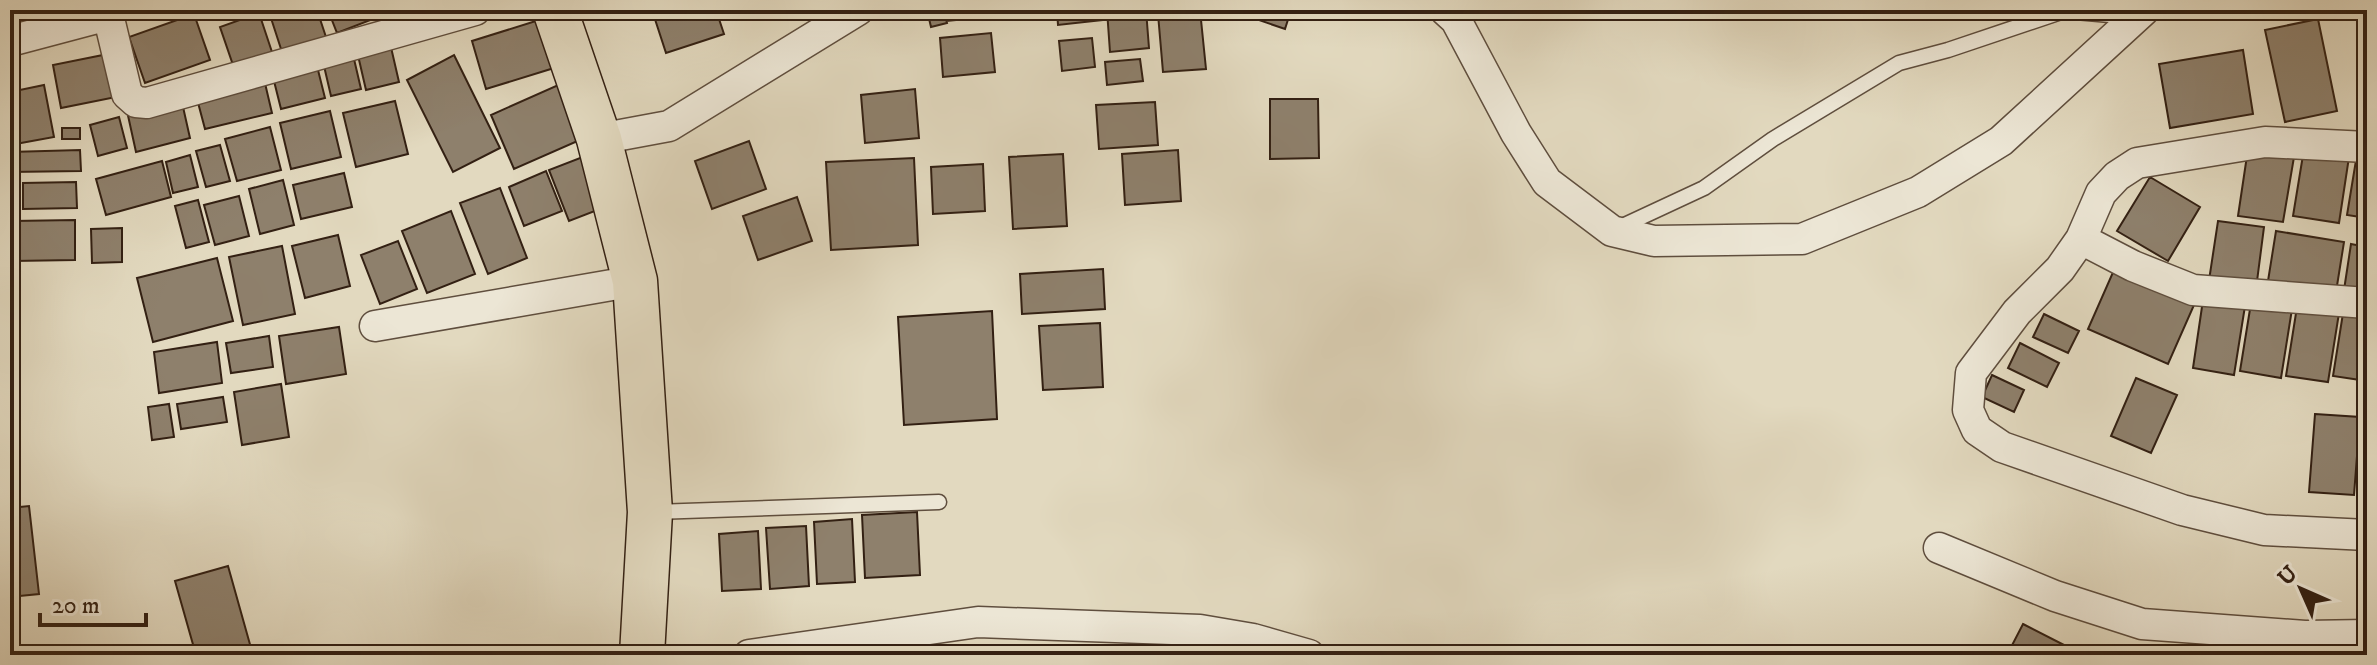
<svg xmlns="http://www.w3.org/2000/svg" width="2377" height="665" font-family="'IM FELL DW Pica',serif">
<rect width="100%" height="100%" fill="#e2d9bf"/>
<filter id="stains"><feTurbulence type="fractalNoise" baseFrequency=".0025" numOctaves="4"/><feColorMatrix values="0 0 0 0 .2 0 0 0 0 .09 0 0 0 0 .02 0 0 0 .5 -.17"/></filter>
<radialGradient id="worn" r=".72"><stop offset=".6" stop-color="#630" stop-opacity="0"/><stop offset="1" stop-color="#630" stop-opacity=".3"/></radialGradient>
<path fill="#8e806c" stroke="#332013" stroke-width="2" d="M204 10H230L207 18Z
M275 10H317L326 37 282 52 269 12Z
M328 10H369L373 19 337 33Z
M385 10H415L387 18Z
M652 10H716L724 34 666 53Z
M927 10H944L947 23 931 27Z
M946 10H996V16L947 21Z
M1057 10H1101L1102 20 1058 25Z
M1107 10H1146L1149 48 1110 52Z
M1200 10 1206 69 1163 72 1158 14Z
M1216 10H1242L1240 19 1215 13Z
M1253 10H1291L1285 29 1250 17Z
M259 13 272 52 233 65 220 27Z
M194 14 210 60 145 83 129 37Z
M2318 19 2337 111 2285 122 2265 30Z
M539 20 554 68 486 89 472 41Z
M991 33 995 72 943 77 940 38Z
M1092 38 1095 67 1062 71 1059 41Z
M390 43 399 82 366 90 357 51Z
M2243 50 2253 114 2170 128 2159 64Z
M108 54 116 97 61 108 53 65Z
M454 55 500 148 453 172 407 80Z
M354 59 361 89 331 96 324 66Z
M1140 59 1143 81 1107 85 1105 62Z
M316 62 325 98 281 109 272 73Z
M264 79 272 113 205 129 196 95Z
M565 82 589 136 514 169 491 115Z
M44 85 54 137 10 145V92Z
M915 89 919 138 865 143 861 95Z
M181 98 190 138 136 152 127 111Z
M1270 99H1318L1319 158 1270 159Z
M395 101 408 154 356 167 343 113Z
M1155 102 1158 145 1099 149 1096 105Z
M330 111 341 157 291 169 280 123Z
M119 117 127 148 98 156 90 125Z
M270 127 281 170 237 181 225 139Z
M62 128H80V139H62Z
M749 141 766 189 712 209 695 161Z
M220 145 230 181 206 187 196 151Z
M2358 148 2367 149V218L2347 215Z
M2248 149 2294 157 2283 222 2238 216Z
M2304 149 2349 157 2339 223 2293 216Z
M80 150 81 171 10 172V152Z
M1178 150 1181 201 1125 205 1122 154Z
M593 153 613 204 569 221 549 170Z
M1063 154 1067 226 1013 229 1009 157Z
M190 155 198 187 173 193 166 162Z
M914 158 918 245 831 250 826 162Z
M162 161 171 197 106 215 96 179Z
M983 164 985 211 933 214 931 167Z
M546 171 562 211 524 226 509 187Z
M344 173 352 207 301 219 293 185Z
M2150 177 2200 207 2168 261 2117 231Z
M283 180 294 225 260 234 249 189Z
M76 182 77 208 23 209V183Z
M500 188 527 258 488 274 460 203Z
M239 196 249 236 215 245 204 205Z
M797 197 812 241 758 260 743 216Z
M198 200 209 242 186 248 175 206Z
M451 211 475 274 427 293 402 231Z
M75 220V260L13 261V221Z
M2218 221 2264 227 2256 289 2208 287Z
M122 228V262L92 263 91 229Z
M2276 231 2344 242 2336 292 2268 281Z
M338 235 350 286 305 298 292 246Z
M398 241 417 289 380 304 361 255Z
M2351 244 2367 247V294L2344 290Z
M282 246 295 314 243 325 229 257Z
M217 258 233 321 153 342 137 278Z
M1103 269 1105 309 1022 314 1020 274Z
M2114 270 2194 305 2168 364 2088 329Z
M2203 300 2245 306 2234 375 2193 368Z
M2251 303 2292 309 2281 378 2240 371Z
M2297 307 2339 313 2328 382 2286 376Z
M2344 307 2367 311V381L2333 376Z
M992 311 997 419 904 425 898 317Z
M2044 314 2079 331 2068 353 2033 337Z
M1100 323 1103 387 1043 390 1039 326Z
M339 327 346 374 286 384 279 336Z
M269 336 273 367 231 373 226 343Z
M217 342 222 383 159 393 154 352Z
M2020 343 2059 363 2047 387 2008 368Z
M1992 375 2024 390 2014 412 1982 397Z
M2136 378 2177 395 2151 453 2111 436Z
M281 384 289 437 242 445 234 392Z
M223 397 227 422 181 429 177 404Z
M169 404 174 437 152 440 148 407Z
M2315 414 2360 417 2354 495 2309 492Z
M29 506 39 594 10 597V508Z
M917 512 920 575 865 578 862 515Z
M852 519 855 582 817 584 814 522Z
M806 526 809 586 770 589 766 528Z
M758 531 761 589 722 591 719 534Z
M228 566 251 648 228 655H196L175 581Z
M2023 624 2068 647 2064 655H2007Z
M10 643 21 655H10Z"/>
<g fill="none" stroke-linecap="round" stroke-linejoin="round">
<defs>
<path id="lane" d="M1616 229 1704 188 1773 139 1899 63 1948 50 2064 11 2133 17
M655 512 939 502"/>
<path id="street" d="M107 10 127 94 136 102 147 103 475 10
M1445 10 1456 20 1516 133 1547 182 1612 231 1654 241 1802 239 1918 192 2001 141 2144 10
M10 41 108 15
M599 139 669 126 858 10
M2081 239 2101 193 2117 176 2137 163 2265 142 2367 147
M2367 303 2193 290 2133 266 2081 239 2060 269 2017 312 1971 373 1968 410 1977 430 2002 447 2182 510 2264 530 2367 535
M375 326 635 281
M1939 548 2055 596 2142 624 2305 636 2367 635
M749 655 978 622 1200 630 1253 639 1309 655"/>
<path id="highway" d="M555 10 599 139 635 281 650 512 642 655"/>
</defs>
<use href="#lane" stroke="#5f4e3e" stroke-width="17"/>
<use href="#street" stroke="#5f4e3e" stroke-width="33"/>
<use href="#highway" stroke="#332013" stroke-width="47"/>
<use href="#lane" stroke="#ece6d5" stroke-width="14"/>
<use href="#street" stroke="#ece6d5" stroke-width="30"/>
<use href="#highway" stroke="#e2d9bf" stroke-width="44"/>
</g>
<rect width="2377" height="665" fill="none" stroke="#e2d9bf" stroke-width="40"/>
<rect x="12" y="12" width="2353" height="641" fill="none" stroke="#332013" stroke-width="4"/>
<rect x="20" y="20" width="2337" height="625" fill="none" stroke="#332013" stroke-width="2"/>
<g transform="translate(2301 589) rotate(315)" stroke="#ece6d5" stroke-width="6" paint-order="stroke">
<path d="M0-6L14 30L0 20L-14 30Z" fill="#332013"/>
<text y="-12" font-size="22" font-weight="bold" text-anchor="middle" fill="#332013">U</text>
</g>
<path d="M40 613v12h106v-12" fill="none" stroke="#332013" stroke-width="4"/>
<text x="52" y="613" font-size="24" fill="#332013" stroke="#ece6d5" stroke-width="6" paint-order="stroke">20 m</text>
<rect width="100%" height="100%" filter="url(#stains)"/>
<rect width="100%" height="100%" fill="url(#worn)"/>
</svg>
